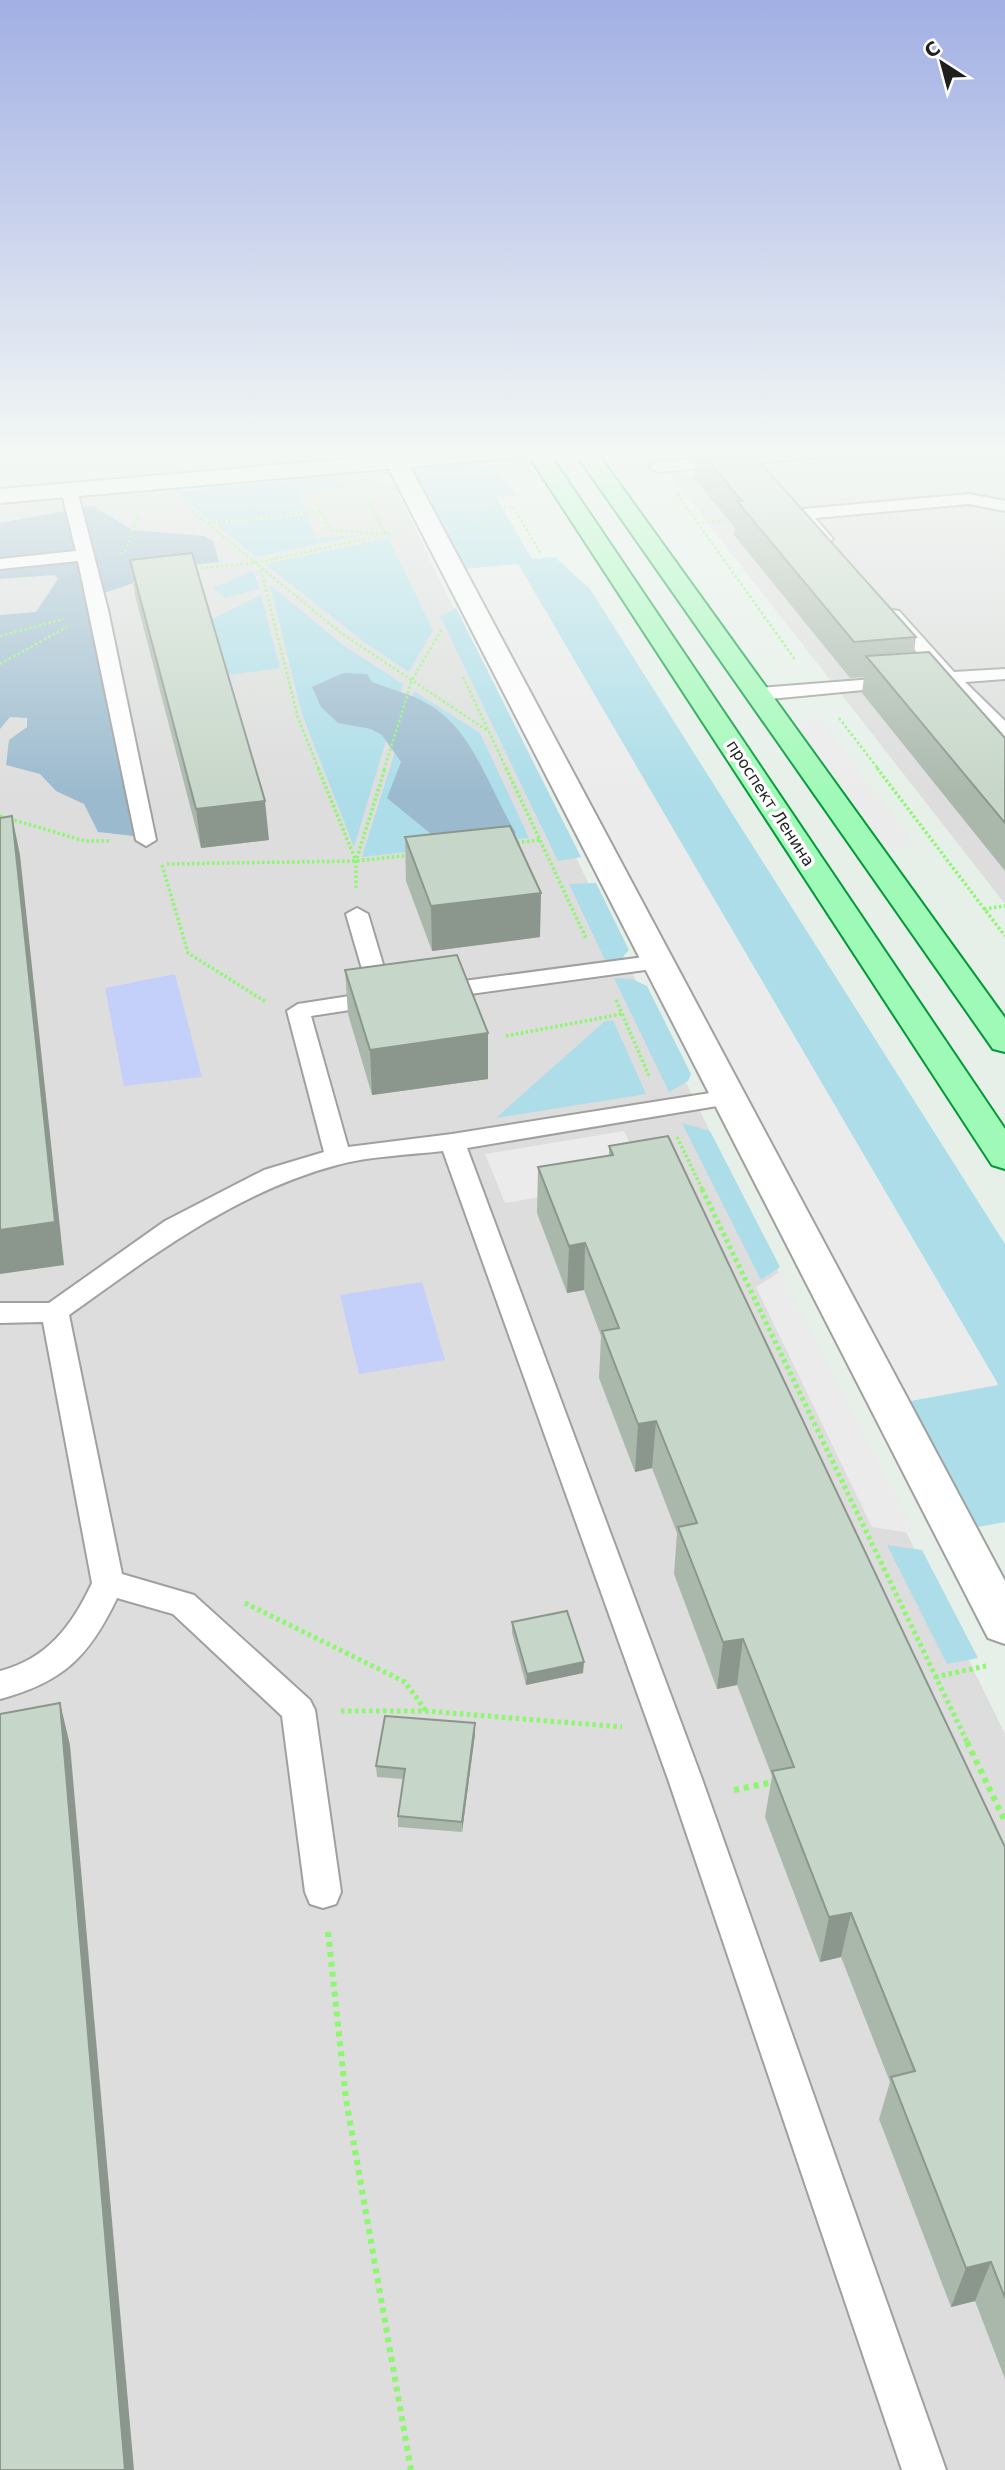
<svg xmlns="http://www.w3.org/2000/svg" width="1005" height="2470" font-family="'DejaVu Sans',sans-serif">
<rect width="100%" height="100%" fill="#e6f0e9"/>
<path fill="#dcdddc" d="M933 450H979L1005 455V904L671 476Z
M352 475 395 488 1005 1734V2470H0V506Z"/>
<path fill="#acdde9" d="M467 464C488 468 506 476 516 495L496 497 532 559 555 557 590 589 1005 1244V1522L978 1527 910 1401 998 1384 518 564 466 569 416 475 424 466Z
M327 476 337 477 348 487 298 492 306 511 211 521 175 492Z
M307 515 316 538 361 535 256 557 216 524Z
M388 538 433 630 409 672 363 641 265 564Z
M253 571 260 588 225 598 213 588Z
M270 585 343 645 403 684 354 847 302 714Z
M261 595 280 668 227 675 210 620Z
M456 608 581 857 558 861 440 616Z
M414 691 480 733 529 838 362 857Z
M596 883 629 950 619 961 607 964 569 884Z
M614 978 632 979 647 986 691 1074 688 1081 669 1092Z
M613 1020 646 1094 496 1118 604 1022Z
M682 1123 710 1131 780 1267 761 1280Z
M887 1545 922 1550 978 1658 947 1664Z"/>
<path fill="#9bbace" d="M93 506 132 530 204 536 213 541 219 562 183 566 87 599 134 836 98 832 84 804 56 791 40 774 6 765 9 740 27 727V718L10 717 0 729V615L36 612 58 579 55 575 0 579V523Z
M343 673 367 674 372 682C390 689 412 694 428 704 474 730 489 790 516 833L441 842 387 798 401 762 382 735 371 729 338 723 321 707 312 687Z"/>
<path fill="#c4d0f9" d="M175 974 202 1077 124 1086 105 988Z
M422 1282 445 1360 359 1374 340 1295Z"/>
<path fill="#ebebeb" d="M62 450H136L137 454 36 463 35 452Z
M518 564 998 1385 910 1401 466 569Z
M821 720 916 846 889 850 796 723Z
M624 1131 647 1179 505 1203 485 1154Z
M780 1272 916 1534 872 1527 756 1287Z"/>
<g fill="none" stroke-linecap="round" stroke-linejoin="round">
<defs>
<path id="service" d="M807 450H860L853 454 657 472 649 467 657 462Z
M69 485 77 490 108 610 156 840 146 846 136 840 78 561 0 569V559L76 551 61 490Z
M969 494 1005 501V511L969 504 815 518 833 539 825 544 819 542 795 514 803 509Z
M893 610 899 611 954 672 1005 669V679L965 682 1005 721V737L998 735 945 683 934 682 931 678 936 674 884 615Z
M899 677 905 678 908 682 905 686 759 700 750 694 759 688Z
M357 908 368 914 393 998 382 1005 311 1016 348 1147 452 1134 729 1090 738 1092 741 1097 738 1102 729 1104 467 1148 702 1779 946 2470H902L668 1779 443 1151C408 1155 370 1156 337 1165 236 1192 153 1255 69 1315L122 1574 194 1595 310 1700 315 1710 341 1892 336 1904 323 1908 310 1904 305 1892 282 1716 173 1614 117 1598C89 1657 63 1682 0 1699V1671C47 1659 72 1626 92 1583L43 1322 0 1323V1303H49L165 1221 264 1170 324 1152 287 1011 298 1004 369 993 346 914Z
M659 955 667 957 670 962 667 967 434 999 423 992 434 985Z"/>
<path id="minor" d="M396 454 407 461 1005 1581V1644L988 1638 385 461Z"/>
<path id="tertiary" d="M452 450H532L521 457 0 503V489Z"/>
<path id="primary" d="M525 450H547L1005 1129V1169L992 1165Z
M573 450H595L1005 1018V1052L993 1049Z"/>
</defs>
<use href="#service" stroke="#a0a0a0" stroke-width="4"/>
<use href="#minor" stroke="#a0a0a0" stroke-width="4"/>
<use href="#tertiary" stroke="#a0a0a0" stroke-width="4"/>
<use href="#primary" stroke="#039838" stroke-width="4"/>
<path stroke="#8cf76f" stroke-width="2.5" stroke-dasharray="2.5 2.5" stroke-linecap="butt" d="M0 457 85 450
M677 494 796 661
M366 496 386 534 394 533
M315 499 330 530 386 534
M192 511 341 633 488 731
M208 523 321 511
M697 523 733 520
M472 531 499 508 513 507 541 554
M121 554 125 552 138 515
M191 569 255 563 378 536
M261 570 298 718 319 770
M0 636 64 619
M0 664 67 627
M463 677 507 770
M839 718 879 770
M384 770 412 680 442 629"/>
<path stroke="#8cf76f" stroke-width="3.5" stroke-dasharray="2.5 2.5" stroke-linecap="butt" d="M318 768 356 861
M506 768 586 938
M877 768 1005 936
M0 816 85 841H111
M512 843 540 840
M167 864 356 861 410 855
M162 865 188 953 266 1002
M356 888V861L385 768
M984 909 1005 906
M616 1000 650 1078
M506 1036 622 1014
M677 1137 703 1191"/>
<path stroke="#8cf76f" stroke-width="5" stroke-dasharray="3.5 3.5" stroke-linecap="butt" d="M702 1189 968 1744
M245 1603 405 1682 426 1711
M935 1677 986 1666
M341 1711H426L622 1727"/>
<path stroke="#8cf76f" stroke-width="6" stroke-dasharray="5 5" stroke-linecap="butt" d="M967 1742 1005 1821
M734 1790 773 1782
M328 1932 346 2099 411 2470"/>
<use href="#service" fill="#fff" fill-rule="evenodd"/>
<use href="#minor" fill="#fff" fill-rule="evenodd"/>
<use href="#tertiary" fill="#fff" fill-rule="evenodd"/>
<use href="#primary" fill="#a0fab7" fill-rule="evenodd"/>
</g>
<path fill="#aab8ac" d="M696 450H749L916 637 914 653 1005 738V871L862 693 864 677 850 678 734 535 735 528 694 478Z
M130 560 269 840 201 848 135 595Z
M405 837 540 937 432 951 406 881Z
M345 970 488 1079 372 1095 348 1014Z
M609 1146 1005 1847V2379L975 2301 951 2307 879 2119 890 2082 841 1957 820 1962 765 1817 772 1776 737 1685 717 1689 674 1574 677 1533 652 1468 635 1472 599 1378 601 1336 584 1290 567 1293 537 1213 538 1167 609 1156Z
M512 1622 583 1673 526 1685 512 1633Z
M475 1734 462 1832 398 1827V1816L403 1779 377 1777 376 1766Z"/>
<path fill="#8b968c" d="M265 801 269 840 201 848 196 809Z
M12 816 20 855 64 1265 0 1274V1230Z
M541 893 540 937 432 951 431 906Z
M488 1033V1079L372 1095 370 1050Z
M585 1243 584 1290 567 1293 569 1246Z
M656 1421 652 1468 635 1472 638 1424Z
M743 1639 737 1685 717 1689 723 1642Z
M584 1662 583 1673 526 1685 527 1674Z
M60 1703 70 1745 134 2470H125Z
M475 1723V1734L462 1832V1822Z
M851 1913 841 1957 820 1962 829 1917Z
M991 2262 975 2301 951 2307 966 2268Z"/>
<path fill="#c6d6c8" stroke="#8b968c" stroke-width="2" d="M700 450H749L916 637 854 642 737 501H742Z
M192 553 265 801 196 809 130 560Z
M929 652 1005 738V823L866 656Z
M12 816 55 1222 0 1230V818Z
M510 826 541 893 431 906 405 837Z
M457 955 488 1033 370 1050 345 970Z
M668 1136 1005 1847V2298L991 2262 966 2268 891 2077 915 2071 851 1913 829 1917 772 1771 794 1767 743 1639 723 1642 678 1527 697 1523 656 1421 638 1424 602 1331 619 1328 585 1243 569 1246 538 1167 613 1155 609 1146Z
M567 1611 584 1662 527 1674 512 1622Z
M60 1703 125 2470H0V1714Z
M385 1716 475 1723 462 1822 398 1816 405 1769 376 1766Z"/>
<linearGradient id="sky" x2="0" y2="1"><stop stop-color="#a1afe4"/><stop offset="0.57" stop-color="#f4f8f5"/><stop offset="1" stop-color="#f4f8f5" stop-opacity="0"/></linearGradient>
<rect width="1005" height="795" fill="url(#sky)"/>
<g text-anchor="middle" stroke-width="7" stroke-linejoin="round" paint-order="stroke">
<g font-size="16" fill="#1f1f1f" stroke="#fff">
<text transform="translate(771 803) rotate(57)" y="6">проспект Ленина</text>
</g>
</g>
<g transform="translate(942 63) rotate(324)" stroke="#ffffff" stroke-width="5" paint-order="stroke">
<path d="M0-5L12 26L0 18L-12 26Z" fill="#1f1f1f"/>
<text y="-10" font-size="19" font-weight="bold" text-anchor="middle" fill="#1f1f1f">С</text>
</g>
</svg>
